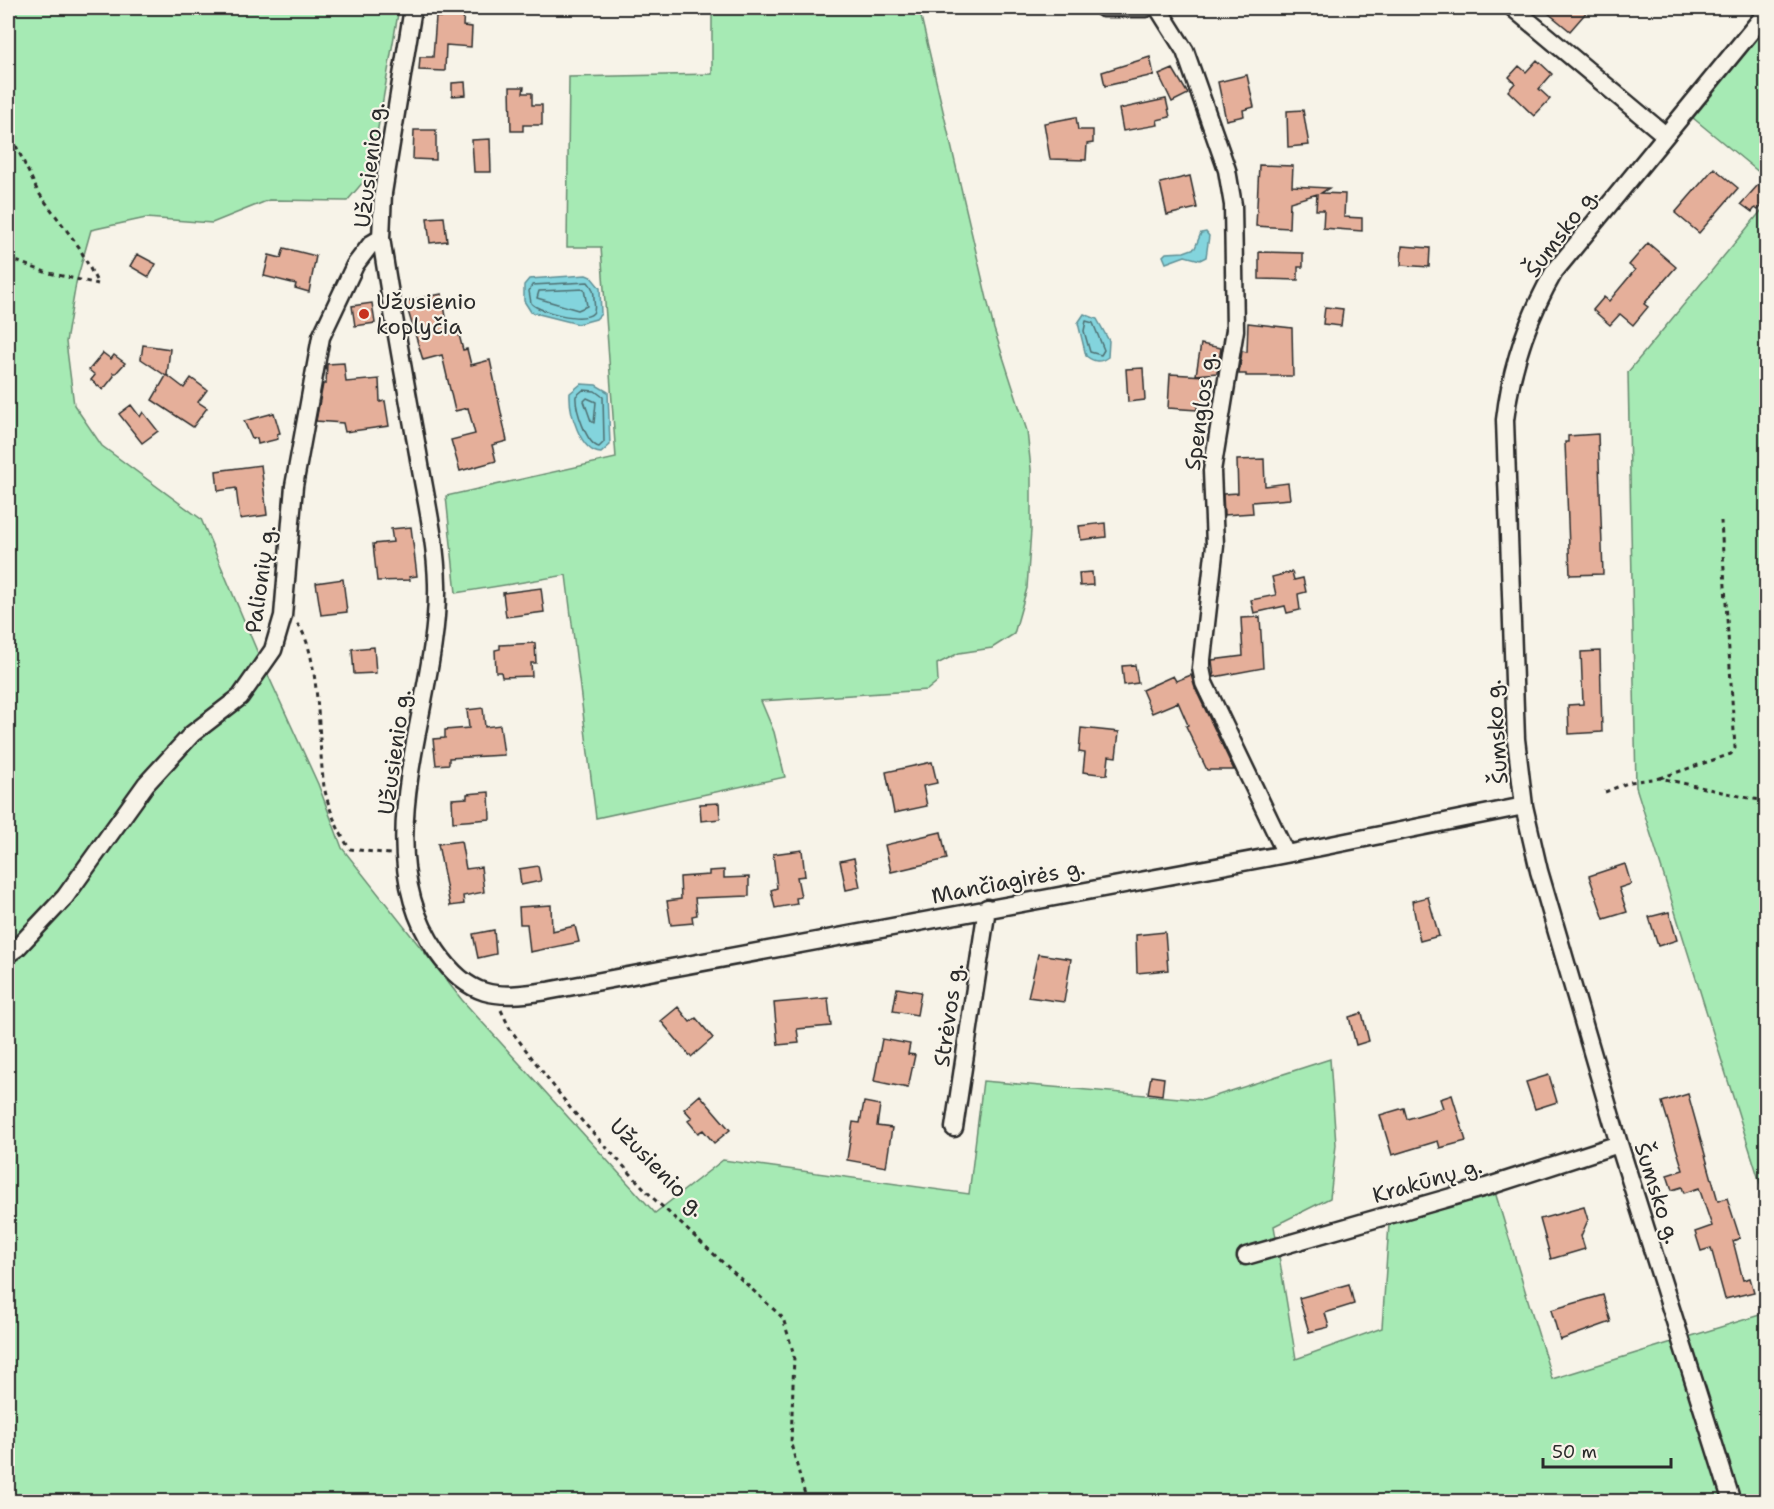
<svg xmlns="http://www.w3.org/2000/svg" width="1774" height="1509" font-family="'Shantell Sans',sans-serif">
<rect width="100%" height="100%" fill="#f7f3e8"/>
<filter id="ink" filterUnits="userSpaceOnUse"><feTurbulence type="fractalNoise" baseFrequency=".0167" numOctaves="2"/><feDisplacementMap in="SourceGraphic" scale="12" xChannelSelector="R" yChannelSelector="G"/><feConvolveMatrix kernelMatrix="1 2 1 2 8 2 1 2 1" color-interpolation-filters="sRGB"/></filter>
<g filter="url(#ink)">
<path fill="#a6eab4" stroke="#688a70" stroke-width="1.5" d="M8 8H399L370 174 347 201 269 200 212 223 146 218 91 230 76 283 66 342 74 405 102 446 201 519 257 651 318 784 342 848 462 1000 655 1213 723 1160 969 1194 983 1081 1203 1100 1330 1059 1336 1145 1330 1198 1274 1226 1296 1359 1382 1328 1389 1224 1495 1192 1552 1379 1766 1313V1494L1743 1502 8 1501Z
M712 8H919L994 329 1027 431 1031 469V530L1027 588 1014 634 992 648 959 653 937 664 938 681 927 690 761 701 774 732 785 777 596 818 566 575 456 593 446 496 616 458 601 247H567L569 77 712 74Z
M1766 28V178L1693 118Z
M1766 205V1202L1636 787 1628 372Z"/>
<path fill="#83d4dd" stroke="#609096" stroke-width="1.5" d="M1201 233 1206 232 1209 236 1206 257 1200 260 1185 256 1166 263 1163 256 1166 253 1184 252 1195 248Z
M586 275 591 277 600 288 601 314 596 319 578 324 531 312 524 301V285L529 279Z
M1084 314 1097 319 1109 341 1108 357C1100 363 1094 362 1086 356L1078 323Z
M581 384 596 385 608 392 610 445 601 453C580 452 569 412 570 393Z"/>
<g fill="none" stroke-linecap="round" stroke-linejoin="round">
<path stroke="#4e6f72" stroke-width="1.5" d="M588 282C593 288 594 291 594 299 594 303 596 310 593 313 584 323 538 312 531 303L529 291 532 285Z
M584 289 587 306 578 310 537 298 539 291Z
M1086 321 1093 323 1104 350 1101 355 1090 352 1084 331Z
M583 390 595 391 603 397 604 442 599 447C586 444 575 408 576 396Z
M587 398 596 402 594 423 591 421 584 401Z"/>
</g>
<path fill="#e5af9a" stroke="#2b2b2b" stroke-width="1.5" d="M444 8H464L463 26 472 27 471 47 446 45 445 71 419 70 420 57H433L436 17H443Z
M1542 8H1590L1570 31Z
M1150 57 1154 75 1105 86 1102 72Z
M1537 60 1552 74 1539 89 1550 99 1534 116 1508 91 1515 83 1509 77 1519 66 1526 72Z
M1173 69 1188 94 1172 102 1159 75Z
M1247 75 1254 107 1243 110 1244 116 1226 120 1218 82Z
M465 82 466 95 452 96V83Z
M510 87H524L523 93H532V105H542V125H523V131H511Z
M1166 99 1170 117 1157 120 1158 125 1123 131 1119 109Z
M1303 110 1309 145 1288 147 1287 111Z
M1076 117 1078 130H1093V143L1087 144 1086 160 1050 159 1044 123Z
M414 130H436V160L413 159Z
M490 139 491 172H474L472 140Z
M1259 165 1293 166 1292 186 1329 188 1321 193 1345 194 1344 217 1362 218V231L1323 228 1324 210H1316L1317 194 1290 202 1289 228 1256 226Z
M1714 168 1738 188 1699 233 1675 213Z
M1190 176 1197 208 1167 215 1160 183Z
M1758 185 1767 192V200L1758 210 1755 208 1752 212 1741 204Z
M444 217 447 241 430 243 427 218Z
M1648 243 1676 267 1644 304 1648 307 1633 325 1620 314 1610 325 1593 310 1604 297 1609 301 1635 270 1629 265Z
M1402 246 1430 248 1429 267 1401 265Z
M284 248 316 256 309 292 295 288 296 284 264 276 269 255 281 258Z
M1259 252 1303 253V267H1298V280L1259 279Z
M137 254 156 264 149 277 130 266Z
M442 294 449 334 458 331 463 350 467 349 471 365 490 360 507 441 492 445 496 461 460 471 451 440 475 434 468 408 455 411 442 355 423 360 405 301Z
M372 303 375 323 355 326 352 306Z
M1325 307 1343 309 1341 326 1323 324Z
M1248 323 1292 328 1293 376H1246V374H1239L1242 351 1247 352Z
M1201 344 1221 348 1217 373 1196 375Z
M143 345 170 349 167 375 184 388 191 378 207 390 198 402 207 408 193 427 152 400 166 376 141 359Z
M103 353 111 359 114 355 125 363 116 373H113L114 376 103 390 91 380 95 375 89 370Z
M344 363 346 382 379 379 380 402 385 401 389 426 345 432 343 423 316 421 323 384H326L327 364Z
M1143 368 1145 400 1128 402 1126 369Z
M1170 374 1205 376 1203 403 1197 402V410L1168 408Z
M131 405 140 417 143 412 158 431 142 443 119 414Z
M274 413 280 433 277 434 278 439 258 444 257 438 252 439 244 421Z
M1598 434 1603 574 1570 575 1565 442H1568V436Z
M1264 459 1265 486 1288 483 1290 499 1252 502 1253 513 1224 515 1223 494 1238 493 1237 460Z
M261 465 267 515 240 519 236 488 218 491 216 471Z
M1105 523 1106 537 1081 540 1079 526Z
M411 527 417 576 409 577 410 580 377 581 373 544 393 542 391 529Z
M1092 572 1093 585 1080 586 1079 573Z
M1292 572 1294 580 1303 578 1306 592 1298 594 1300 610 1287 613 1285 606 1254 613 1251 600 1276 595 1272 577Z
M343 579 347 612 321 615 316 583Z
M541 588 544 612 506 617 503 593Z
M1260 617 1263 668 1214 677 1212 660 1243 656 1241 618Z
M535 643 536 663H531L532 676 502 677 501 672H496L495 650 500 649V645Z
M374 647 376 673 354 674 352 649Z
M1600 651 1602 732 1569 734 1568 705 1583 704 1581 652Z
M1135 665 1138 683 1124 685 1122 666Z
M1191 675 1195 688 1234 770H1207L1186 726 1188 725 1178 702 1152 713 1142 690 1173 676 1176 681Z
M483 708 485 727 500 725 504 755 449 758V764L436 765 433 739 445 738V730L469 728 467 710Z
M1081 728 1119 732 1116 757 1109 756 1107 775 1083 772 1085 753 1079 752Z
M932 762 937 783 923 786 927 806 894 813 886 772Z
M489 792 490 819 453 822 452 799 467 798V794Z
M719 803 720 819 701 821 700 804Z
M941 832 947 859 891 872 885 845Z
M461 841 466 869 481 867 484 892 463 896 464 904 450 906 438 844Z
M802 850 805 876 797 877 801 897 796 898 797 904 775 908 771 890 777 888 773 854Z
M854 858 860 887 846 890 840 861Z
M1625 864 1631 884 1619 888 1627 912 1604 919 1589 876Z
M538 866 541 881 521 885 519 869Z
M724 870V878L749 877V896L695 898 697 915 692 916 693 923 671 925 667 901 681 899 680 877 709 875V871Z
M1428 897 1439 936 1420 941 1412 901Z
M551 905 552 931 575 926 579 942 530 952 527 924H520L519 907Z
M1669 912 1677 940 1658 946 1649 917Z
M494 930 496 954 478 958 473 934Z
M1165 932 1168 970 1137 973 1136 935Z
M1038 954 1071 959 1064 1002 1028 997Z
M897 988 921 992 917 1015 893 1011Z
M828 998 831 1026 797 1029 799 1043 778 1045 774 1003Z
M678 1007 690 1022 696 1018 713 1038 691 1057 661 1021Z
M1362 1013 1369 1041 1356 1045 1349 1017Z
M882 1039 910 1044 908 1054 915 1055 908 1088 874 1081Z
M1549 1075 1557 1102 1535 1109 1526 1082Z
M1151 1076 1164 1078 1162 1095 1148 1093Z
M1688 1094 1718 1201 1727 1198 1740 1238 1733 1241 1743 1280 1750 1278 1754 1292 1725 1299 1711 1248 1701 1251 1695 1232 1712 1226 1699 1188 1684 1193 1682 1187 1672 1190 1667 1175 1683 1170 1662 1102Z
M700 1095 730 1130 714 1143 703 1130 698 1133 688 1121 692 1118 684 1109Z
M1452 1095 1466 1141 1440 1148 1438 1141 1392 1155 1380 1115 1404 1108 1407 1119 1443 1108 1440 1099Z
M864 1102 880 1105 877 1126 892 1128 886 1167 847 1160 853 1122 860 1123Z
M1584 1207 1588 1220 1581 1236 1585 1249 1551 1259 1540 1219Z
M1349 1284 1354 1304 1325 1313 1329 1327 1309 1332 1299 1298Z
M1603 1295 1611 1322 1560 1340 1551 1310Z"/>
<g fill="none" stroke-linecap="round" stroke-linejoin="round">
<defs>
<path id="minor" d="M413 8 383 193 381 238C392 310 405 382 418 453 425 496 436 540 437 584 440 701 362 846 437 952 469 998 495 999 547 991L1286 854 1524 806
M1103 8H1146
M1158 8 1185 51 1227 170 1233 205 1235 330 1212 471 1215 545 1201 668 1204 683 1286 854
M1513 8 1665 135
M8 954 17 948 65 897 146 784 192 734 240 697 273 650 283 616 294 486 321 337 355 265 371 244 381 238
M954 1128 987 908
M1246 1256 1486 1187 1619 1144
M1732 1502 1619 1144 1539 871 1524 806 1516 739 1505 420C1511 367 1527 319 1554 272L1766 13"/>
</defs>
<use href="#minor" stroke="#2b2b2b" stroke-width="21"/>
<path stroke="#2b2b2b" stroke-width="3" stroke-dasharray="4.5 4.5" stroke-linecap="butt" d="M8 129 38 192 79 247 98 284
M8 258 45 272 98 284
M297 624C321 650 318 750 324 786 328 807 338 832 350 849L390 854
M1660 778 1731 754 1735 748 1721 521
M1605 792 1630 782 1660 778 1753 799 1766 800
M501 1010 510 1029 571 1109 653 1198 783 1318 794 1355 791 1444 807 1502"/>
<use href="#minor" stroke="#f7f3e8" stroke-width="16"/>
</g>
</g>
<circle fill="#c8321e" stroke="#f7f3e8" stroke-width="2" cx="364" cy="314" r="6"/>
<g text-anchor="middle" stroke-width="4.5" stroke-linejoin="round" paint-order="stroke">
<g font-size="22" fill="#2b2b2b" stroke="#f7f3e8">
<text transform="translate(369 165) rotate(-83)" y="8">Užusienio g.</text>
<text transform="translate(1561 232) rotate(-53)" y="8">Šumsko g.</text>
<text transform="translate(1200 411) rotate(-82)" y="8">Spenglos g.</text>
<text transform="translate(260 579) rotate(-82)" y="8">Palionių g.</text>
<text transform="translate(1496 732) rotate(-94)" y="8">Šumsko g.</text>
<text transform="translate(394 752) rotate(-82)" y="8">Užusienio g.</text>
<text transform="translate(1008 881) rotate(-11)" y="8">Mančiagirės g.</text>
<text transform="translate(948 1015) rotate(-82)" y="8">Strėvos g.</text>
<text transform="translate(658 1167) rotate(46)" y="8">Užusienio g.</text>
<text transform="translate(1427 1180) rotate(-16)" y="8">Krakūnų g.</text>
<text transform="translate(1658 1193) rotate(72)" y="8">Šumsko g.</text>
</g>
<g font-size="22" fill="#2b2b2b" stroke="#f7f3e8" text-anchor="start">
<text x="376" y="309">Užusienio<tspan x="376" dy="25">koplyčia</tspan></text>
</g>
</g>
<rect width="1774" height="1509" fill="none" stroke="#f7f3e8" stroke-width="30"/>
<rect x="15" y="15" width="1744" height="1479" fill="none" stroke="#2b2b2b" stroke-width="2" filter="url(#ink)"/>
<path d="M1543 1458v9h128v-9" fill="none" stroke="#2b2b2b" stroke-width="3"/>
<text x="1552" y="1458" font-size="18" fill="#2b2b2b" stroke="#f7f3e8" stroke-width="4.5" paint-order="stroke">50 m</text>
</svg>
